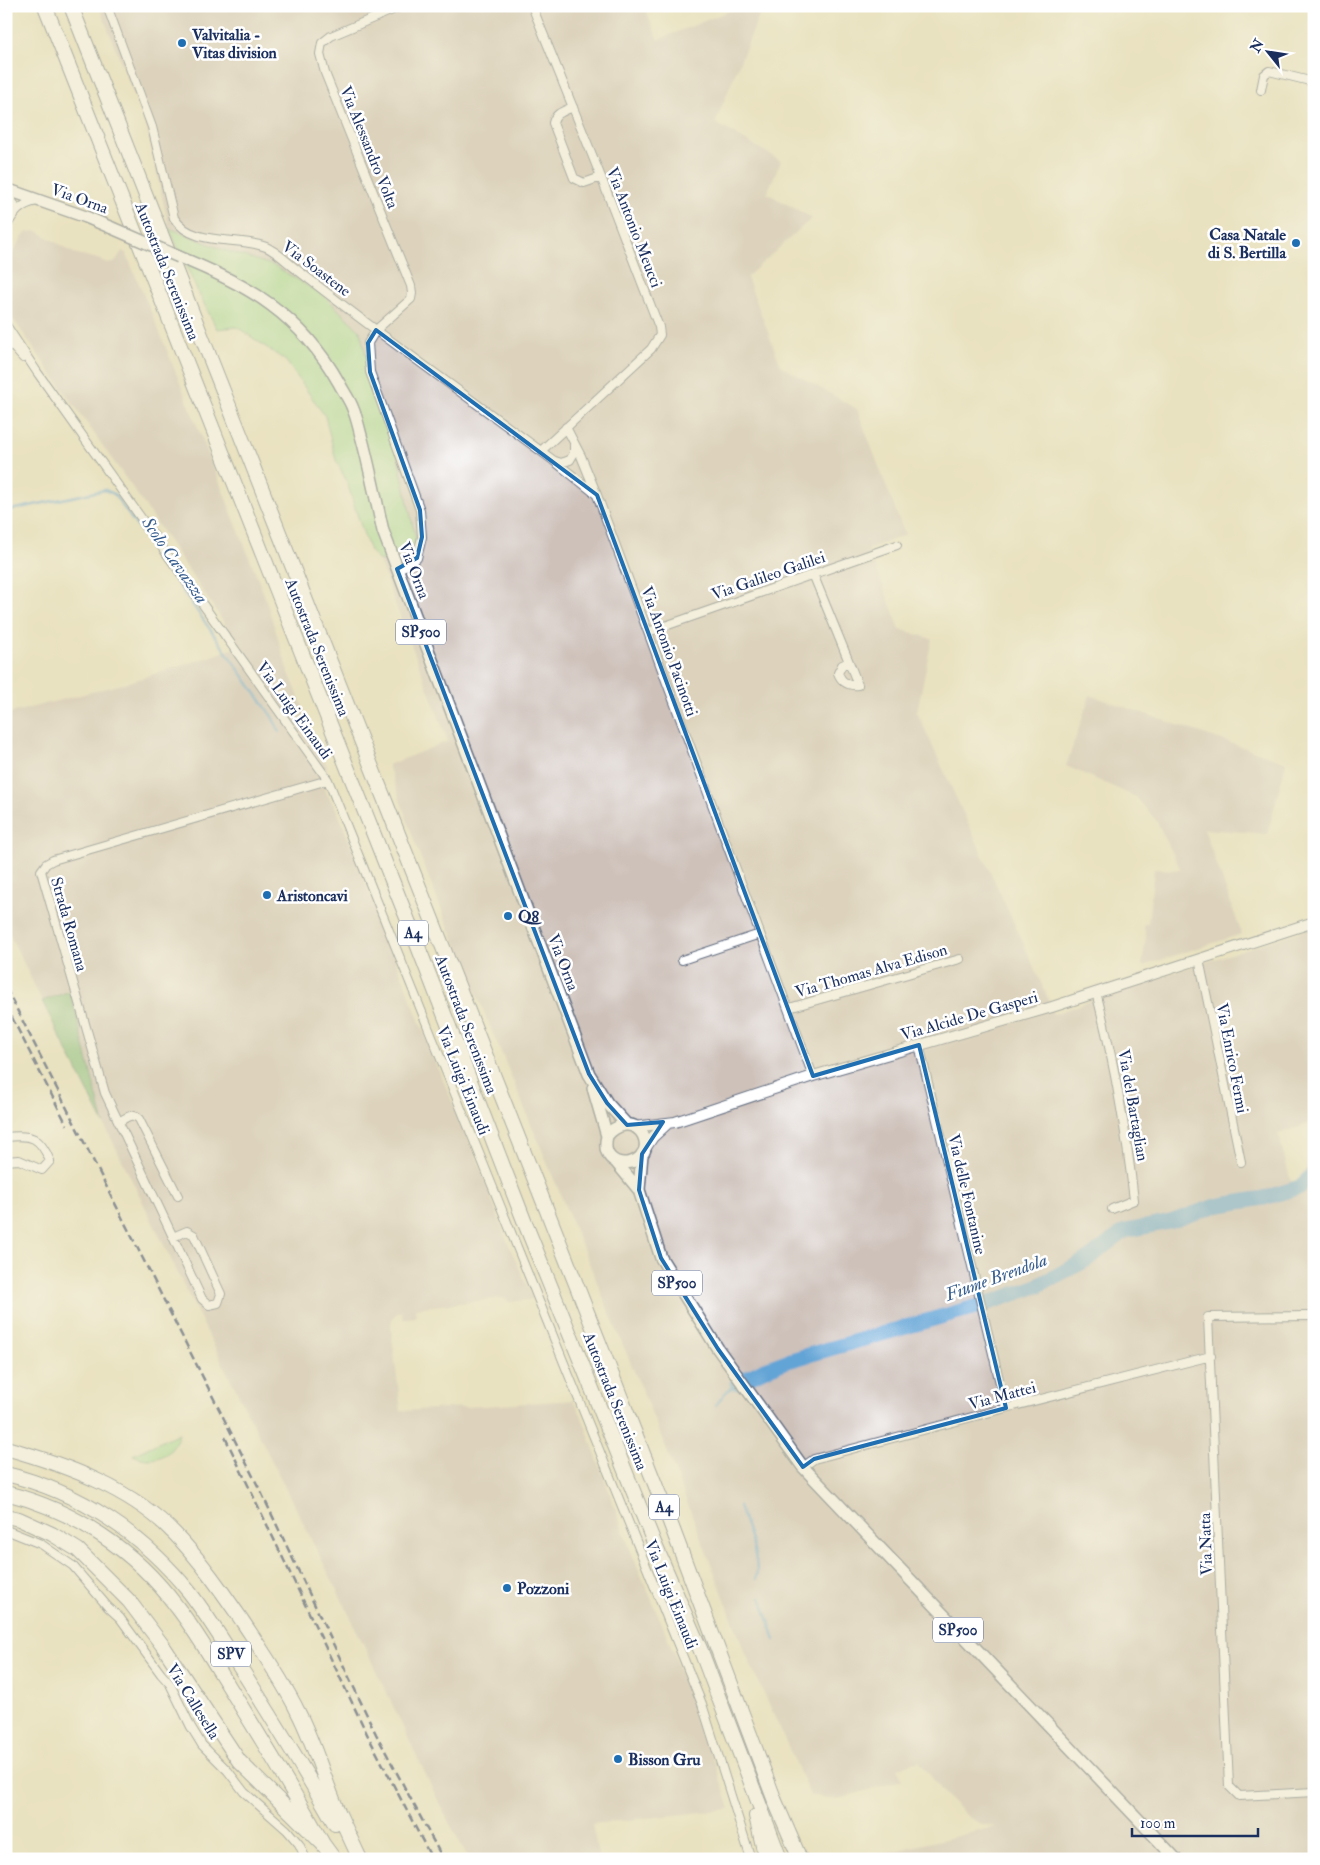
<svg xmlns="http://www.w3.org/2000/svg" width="1320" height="1865" font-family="'IM FELL Double Pica',serif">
<rect width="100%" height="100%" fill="#fff"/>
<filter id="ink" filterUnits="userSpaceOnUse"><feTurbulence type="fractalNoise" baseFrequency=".02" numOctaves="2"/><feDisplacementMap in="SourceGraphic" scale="10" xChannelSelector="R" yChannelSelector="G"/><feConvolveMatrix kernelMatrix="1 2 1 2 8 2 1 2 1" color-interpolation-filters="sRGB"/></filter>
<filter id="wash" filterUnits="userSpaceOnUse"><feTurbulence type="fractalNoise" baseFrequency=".0096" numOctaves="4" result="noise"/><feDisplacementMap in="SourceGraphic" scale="20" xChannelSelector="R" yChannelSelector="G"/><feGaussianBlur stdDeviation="1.12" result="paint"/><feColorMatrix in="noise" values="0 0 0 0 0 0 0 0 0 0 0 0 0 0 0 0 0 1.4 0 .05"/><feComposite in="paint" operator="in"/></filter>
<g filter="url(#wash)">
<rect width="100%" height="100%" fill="#e9e2c0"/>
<path fill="#cec1ba" d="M99 6H644L658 40 741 6H763L715 123 781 161 767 193 812 218 747 277 781 366 857 409 905 535 868 549 900 629 932 639 917 712 1048 998 1053 1014 1144 982 1314 927V1122L1278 1134 1292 1185 1314 1183V1859H859L996 1827 982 1824 968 1817 947 1797 919 1761 898 1768 902 1780 837 1799 810 1795 746 1654 666 1448 443 913 417 848 388 765 448 741 379 561 417 545 275 266 221 249 169 228 147 129Z
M37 231 74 253 98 259 108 263H114L122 251 126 253 165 345 264 594 288 670 327 766 324 789 337 810 437 1066 478 1160 506 1239 533 1299 509 1302 503 1298 415 1308 416 1317 403 1319 402 1311 397 1313 392 1318 391 1327 401 1411 573 1400 581 1414 629 1547 663 1626 705 1733 730 1809 592 1824 599 1859H469L445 1815 347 1610 198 1314 104 1124 71 991 42 1001 6 927V714L122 684 210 657 240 646 141 500 6 309V264L23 236 27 232Z
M1090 695 1286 762 1267 834 1204 829 1242 934 1142 966 1146 936 1143 925 1148 923 1154 869 1181 870 1156 820 1136 797 1066 766Z"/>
<path fill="#9edb90" stroke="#5c8577" d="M169 228 221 249 275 266 324 296 360 331 378 405 398 457 417 545 379 561 370 551 364 535 346 480 336 460 325 416 286 361 237 327 217 329 198 292Z
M179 1433C174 1456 154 1465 133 1455Z"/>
<path fill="#7ebb7a" stroke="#4c756c" d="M70 991 104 1124 42 1001Z"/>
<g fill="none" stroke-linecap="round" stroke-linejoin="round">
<path stroke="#63a4d6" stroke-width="2.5" d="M6 511 105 490 114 494 271 715 280 732
M716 1405 725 1393 737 1383
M739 1506C745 1526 761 1558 756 1579
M761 1597 775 1640"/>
<path stroke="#63a4d6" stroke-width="15" d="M737 1383 763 1370 784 1362 989 1303 1037 1286 1088 1259 1125 1231 1170 1222 1215 1206 1264 1198 1300 1187 1314 1173"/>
</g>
</g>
<g filter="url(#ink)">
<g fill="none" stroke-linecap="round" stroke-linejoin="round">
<defs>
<path id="minor" d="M107 6 152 127 174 218C192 247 237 236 266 247 276 251 287 262 296 269 323 290 349 310 376 330L368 343 370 372 420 510 422 537 417 558 410 564 397 569
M402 6 331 36 322 43 320 54 325 73 411 286 412 293 411 299 376 330 553 460 596 494
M532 6 601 177 659 327 660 335 651 349 541 451
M1261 90 1264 75 1269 71 1314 82
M573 107C564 111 555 113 553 123L574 178 584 183 601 177
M6 192 14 204 13 214
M6 227C14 213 20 204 37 201
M6 325 37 372 328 780 702 1704 751 1859
M6 339 23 358
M566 427 581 456 597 495 813 1076
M555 461 561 463 570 460 574 453V444
M813 574 849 662 842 665 838 673C842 683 848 686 858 685L849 662
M648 632 897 545
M1199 959 1241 1162
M682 960 760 934
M1096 992C1114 1061 1126 1130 1134 1200L1112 1209
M789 1008 960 959
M919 1045 1006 1408
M119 1122C126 1118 132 1112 139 1119L178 1196
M6 1137C32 1134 40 1137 50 1161L42 1170 19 1160 6 1161
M173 1237 187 1231 194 1235 221 1294 218 1303 209 1305 202 1299C170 1230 137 1161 105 1093L41 871 46 864 53 860 328 780
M1314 1316 1208 1317 1229 1786 1239 1796 1314 1792
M803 1467 814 1459 1006 1408 1211 1356
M6 1530 41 1544 73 1566 108 1607 120 1618 161 1674 170 1684 191 1727 202 1745 228 1771 244 1792 287 1830 299 1844 306 1859"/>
<path id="secondary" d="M634 1127 675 1122 813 1076 1052 1007 1314 922
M643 1152 653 1137 667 1124"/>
<path id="primary" d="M6 189 86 217 112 228
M179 257C249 285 301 315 339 383 343 391 350 400 353 409 357 418 359 429 362 439 370 469 376 500 383 531L589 1074 607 1103 627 1125
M593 1088 607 1136C597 1177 658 1167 643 1135 634 1119 616 1124 607 1136
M616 1162 639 1190 661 1258 718 1349 803 1467 1176 1859
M639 1190 642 1154"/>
<path id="motorway" d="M45 6 407 918 525 1223 655 1545 701 1651 780 1859
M71 6 670 1522 775 1801 800 1859
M6 1448C66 1465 133 1489 176 1535 201 1561 221 1590 241 1619 260 1648 283 1681 298 1712 314 1743 323 1776 336 1807 344 1825 352 1842 360 1859
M6 1474C80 1492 143 1534 190 1593 210 1619 227 1648 245 1675 276 1724 307 1774 335 1824
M6 1493C74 1510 135 1550 177 1607 198 1634 215 1664 233 1693 264 1743 294 1792 323 1844
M6 1516 19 1519 52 1534 78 1550 129 1601 163 1646 239 1761 323 1844 334 1859
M756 1816 766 1859"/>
</defs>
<use href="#minor" stroke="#636e80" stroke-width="10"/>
<use href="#secondary" stroke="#636e80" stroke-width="12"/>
<use href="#primary" stroke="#636e80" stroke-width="14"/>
<use href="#motorway" stroke="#636e80" stroke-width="16"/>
<use href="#minor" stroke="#fff" stroke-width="8"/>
<use href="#secondary" stroke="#fff" stroke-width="10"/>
<use href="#primary" stroke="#fff" stroke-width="11"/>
<use href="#motorway" stroke="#fff" stroke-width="14"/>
<path stroke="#1b2f5e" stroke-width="2.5" stroke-dasharray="8 4" stroke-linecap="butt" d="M6 988 262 1494 376 1734 443 1859
M6 1006 67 1125
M225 1437 368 1736 432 1859"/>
<defs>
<path id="primary-bridge" d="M112 228 179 257"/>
</defs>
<use href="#primary-bridge" stroke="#636e80" stroke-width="14" stroke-linecap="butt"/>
<use href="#primary-bridge" stroke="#fff" stroke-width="11"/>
</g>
</g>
<path d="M0 0H1320V1865H0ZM376 330 597 495 813 1076 919 1045 1006 1408 814 1459 803 1467 718 1349 661 1258 639 1190 642 1154 663 1122 627 1125 607 1103 589 1074 397 569 417 558 422 537 420 510 370 372 368 343Z" fill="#e9e2c0" fill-opacity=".55" fill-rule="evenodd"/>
<path fill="none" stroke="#1f6fb2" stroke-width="4" stroke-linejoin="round" d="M376 330 597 495 813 1076 919 1045 1006 1408 814 1459 803 1467 718 1349 661 1258 639 1190 642 1154 663 1122 627 1125 607 1103 589 1074 397 569 417 558 422 537 420 510 370 372 368 343Z"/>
<g fill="#1f6fb2" stroke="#fff" stroke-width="2">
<circle cx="182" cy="43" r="5"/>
<circle cx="1296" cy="243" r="5"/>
<circle cx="267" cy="895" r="5"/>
<circle cx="508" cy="916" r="5"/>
<circle cx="507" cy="1588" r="5"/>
<circle cx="618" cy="1759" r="5"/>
</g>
<g text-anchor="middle" stroke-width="5" stroke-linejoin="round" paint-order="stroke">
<g fill="#fff" stroke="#5f6d8e" stroke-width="1">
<rect x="396" y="619.5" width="50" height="25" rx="4"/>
<rect x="398" y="920.5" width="30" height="25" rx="4"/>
<rect x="652" y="1270.5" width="50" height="25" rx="4"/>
<rect x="649" y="1494.5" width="30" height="25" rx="4"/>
<rect x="933" y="1617.5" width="50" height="25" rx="4"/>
<rect x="211" y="1641.5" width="40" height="25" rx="4"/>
</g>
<g font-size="15" font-weight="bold" fill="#1b2f5e">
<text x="421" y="637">SP500</text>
<text x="413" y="938">A4</text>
<text x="677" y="1288">SP500</text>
<text x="664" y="1512">A4</text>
<text x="958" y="1635">SP500</text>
<text x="231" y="1659">SPV</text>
</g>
<g font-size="16" font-weight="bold" fill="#1b2f5e" stroke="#fff" text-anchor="start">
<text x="192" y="40">Valvitalia -<tspan x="192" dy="18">Vitas division</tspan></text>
<text x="1286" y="240" text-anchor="end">Casa Natale<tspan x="1286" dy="18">di S. Bertilla</tspan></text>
<text x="277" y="901">Aristoncavi</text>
<text x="518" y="922">Q8</text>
<text x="517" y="1594">Pozzoni</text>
<text x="628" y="1765">Bisson Gru</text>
</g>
<g font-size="16" fill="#1b2f5e" stroke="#fff">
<text transform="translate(370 147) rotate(68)" y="6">Via Alessandro Volta</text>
<text transform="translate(80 198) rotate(20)" y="6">Via Orna</text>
<text transform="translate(635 227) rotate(69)" y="6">Via Antonio Meucci</text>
<text transform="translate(317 268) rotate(37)" y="6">Via Soastene</text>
<text transform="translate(168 271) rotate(68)" y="6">Autostrada Serenissima</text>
<text transform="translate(415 570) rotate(69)" y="6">Via Orna</text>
<text transform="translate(768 575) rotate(-19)" y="6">Via Galileo Galilei</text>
<text transform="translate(318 647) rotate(68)" y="6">Autostrada Serenissima</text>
<text transform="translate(670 651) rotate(70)" y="6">Via Antonio Pacinotti</text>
<text transform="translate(295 710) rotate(54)" y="6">Via Luigi Einaudi</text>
<text transform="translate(70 924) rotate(74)" y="6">Strada Romana</text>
<text transform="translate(564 962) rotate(69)" y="6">Via Orna</text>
<text transform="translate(871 970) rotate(-16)" y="6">Via Thomas Alva Edison</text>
<text transform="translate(969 1015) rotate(-16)" y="6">Via Alcide De Gasperi</text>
<text transform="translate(467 1024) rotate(69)" y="6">Autostrada Serenissima</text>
<text transform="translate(1233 1058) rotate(79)" y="6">Via Enrico Fermi</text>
<text transform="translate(464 1080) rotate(68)" y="6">Via Luigi Einaudi</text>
<text transform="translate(1134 1105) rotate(80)" y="6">Via del Bartaglian</text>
<text transform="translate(968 1194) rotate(77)" y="6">Via delle Fontanine</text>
<text transform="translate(1002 1395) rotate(-15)" y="6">Via Mattei</text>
<text transform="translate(616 1401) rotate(68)" y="6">Autostrada Serenissima</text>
<text transform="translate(1205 1544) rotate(-92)" y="6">Via Natta</text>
<text transform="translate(672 1594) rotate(68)" y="6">Via Luigi Einaudi</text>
<text transform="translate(194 1701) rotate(58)" y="6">Via Callesella</text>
</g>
<g font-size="18" font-style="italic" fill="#385e8e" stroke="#fff">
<text transform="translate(175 560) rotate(55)" y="6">Scolo Cavazza</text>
<text transform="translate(996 1277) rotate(-20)" y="6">Fiume Brendola</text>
</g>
</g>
<rect width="1320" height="1865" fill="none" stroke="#fff" stroke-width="25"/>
<g transform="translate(1268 52) rotate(300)" stroke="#ffffff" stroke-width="4" paint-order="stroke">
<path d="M0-4L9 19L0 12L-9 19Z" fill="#1b2f5e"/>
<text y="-8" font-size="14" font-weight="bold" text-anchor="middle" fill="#1b2f5e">N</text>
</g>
<path d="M1132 1828v8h126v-8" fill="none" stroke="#1b2f5e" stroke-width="2.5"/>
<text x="1140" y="1828" font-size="15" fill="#1b2f5e" stroke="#ffffff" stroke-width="4" paint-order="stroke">100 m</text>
</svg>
